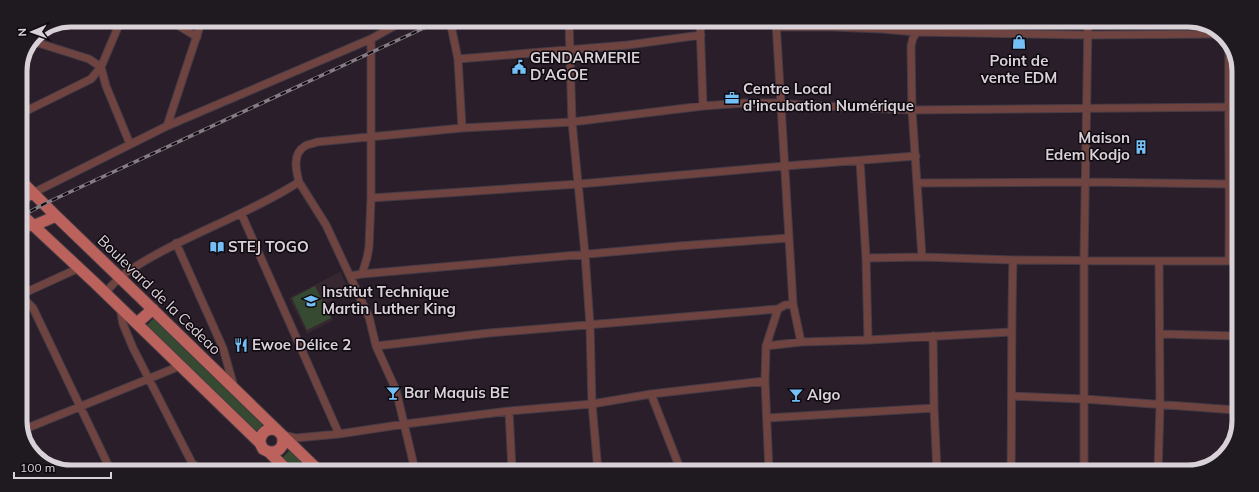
<svg xmlns="http://www.w3.org/2000/svg" width="1259" height="492" font-family="Mulish,sans-serif">
<rect width="100%" height="100%" fill="#291e29"/>
<path fill="#372731" d="M340 272 350 291 325 304 333 320 307 334 289 298Z"/>
<path fill="#364a31" d="M315 286 331 318 307 330 292 298Z
M155 317 199 363 263 425 255 432 146 326Z
M290 450 309 470H293L282 458Z"/>
<g fill="none" stroke-linecap="round" stroke-linejoin="round">
<defs>
<path id="street" d="M169 20 197 37
M377 21 392 26
M450 21 458 59 462 128
M569 21 572 122 585 254 590 325 592 404 598 471
M700 22 703 106
M776 22 793 304 801 342
M776 27H833L882 29 916 32 1087 35 1220 34
M32 41 89 59 101 67 106 86 130 144
M1229 41C1228 114 1230 187 1229 261
M458 59 628 45 701 35
M20 114 91 79 101 67 121 20
M167 126 202 20
M860 161 866 258 868 340
M299 182 326 225 369 317 376 346 396 390 415 470
M918 183 1086 182 1230 184
M33 193 167 126 371 39 403 21
M371 198 579 184 785 166 916 156
M241 213 339 434
M20 232 33 226
M176 243 223 348 234 387
M922 257 912 110 911 46 913 38 923 22
M866 258 922 257 1013 260 1159 261H1237
M362 274 367 258 369 247 371 198V39
M350 276 362 274 679 246 788 238
M105 293C112 285 119 277 127 272 181 236 244 217 299 182 296 170 292 154 305 146 308 144 313 144 317 142L462 128 572 122 703 106 745 103H781L800 105 912 110 1239 107
M20 295 79 268
M20 299 27 302 33 308 110 469
M120 308 123 324 133 348 192 463 200 470
M1160 334 1237 336
M933 336 934 408 937 471
M376 346 489 333 778 309
M766 346 801 342 868 340 1011 332
M651 394 681 471
M1012 396 1084 399 1236 410
M509 411 512 470
M767 418 934 408
M23 431 25 429 180 366
M284 435 296 438 339 434 405 424 509 411 592 404 651 394 765 381
M185 470 192 463
M1195 470 1215 459 1230 446
M769 471 765 381 766 346 778 309 785 305 793 304
M1011 472C1012 401 1011 331 1013 260
M1084 472V260L1088 22
M1158 472 1160 405 1159 261"/>
<path id="primary" d="M20 180 56 216 141 298 318 470
M20 199 33 193
M20 213 95 283 260 443 263 449 269 452 287 470
M33 226 56 216
M137 323 153 309
M260 443C260 433 267 427 277 430
M269 452C280 453 285 445 282 435"/>
</defs>
<use href="#street" stroke="#453b45" stroke-width="9"/>
<use href="#primary" stroke="#453b45" stroke-width="13"/>
<use href="#street" stroke="#6f4440" stroke-width="7"/>
<use href="#primary" stroke="#ba625b" stroke-width="11"/>
<defs>
<path id="rail" d="M20 217 44 204 439 21"/>
</defs>
<use href="#rail" stroke="#857c85" stroke-width="3.5"/>
<use href="#rail" stroke="#0f0a0f" stroke-width="2" stroke-dasharray="6" stroke-linecap="butt"/>
</g>
<defs>
<symbol id="shop-bare" viewBox="-9 -9 18 18"><path d="M-5-2.5h2.3a2.7 3.5 0 0 1 5.4 0H5L5.5 6h-11ZM-1.5-2.5h3a1.5 2.3 0 0 0-3 0Z" fill="#74c0f6" stroke="#0f0a0f" stroke-width="2.5" paint-order="stroke"/></symbol>
<symbol id="civic-bare" viewBox="-9 -9 18 18"><path d="M-.6-6.5H3V-4.5H.6V-3L4-1V1h2V6H-6V1h2V-1L-.6-3ZM-1.2 2.5V6h2.4V2.5Z" fill="#74c0f6" stroke="#0f0a0f" stroke-width="2.5" paint-order="stroke"/></symbol>
<symbol id="office-bare" viewBox="-9 -9 18 18"><path d="M-6-3h4V-5.5h4V-3h4V5H-6ZM-1-4.5V-3h2v-1.5ZM-6 0V1H6V0Z" fill="#74c0f6" stroke="#0f0a0f" stroke-width="2.5" paint-order="stroke"/></symbol>
<symbol id="building-bare" viewBox="-9 -9 18 18"><path d="M-4-6H4V6H1V3H-1V6H-4ZM-2.5-4.3h1.7v1.8h-1.7ZM.8-4.3h1.7v1.8H.8ZM-2.5-1h1.7V.8h-1.7ZM.8-1h1.7V.8H.8Z" fill="#74c0f6" stroke="#0f0a0f" stroke-width="2.5" paint-order="stroke"/></symbol>
<symbol id="library-bare" viewBox="-9 -9 18 18"><path d="M-6-4Q-3-5.5-.7-3.5V5Q-3 3-6 4ZM6-4Q3-5.5 .7-3.5V5Q3 3 6 4Z" fill="#74c0f6" stroke="#0f0a0f" stroke-width="2.5" paint-order="stroke"/></symbol>
<symbol id="school-bare" viewBox="-9 -9 18 18"><path d="M0-5L7-2L0 1L-7-2ZM-4 1L0 2.5L4 1V4Q0 6-4 4Z" fill="#74c0f6" stroke="#0f0a0f" stroke-width="2.5" paint-order="stroke"/></symbol>
<symbol id="restaurant-bare" viewBox="-9 -9 18 18"><path d="M-5-6h1v4h1v-4h1v4h1v-4h1v5L-1.5 .5V6h-2V.5L-5-1ZM5-6V6H3V1.5H1.5Q1.5-4 5-6Z" fill="#74c0f6" stroke="#0f0a0f" stroke-width="2.5" paint-order="stroke"/></symbol>
<symbol id="bar-bare" viewBox="-9 -9 18 18"><path d="M-6-5H6L.8 .8V4.5H3.5V6h-7V4.5H-.8V.8Z" fill="#74c0f6" stroke="#0f0a0f" stroke-width="2.5" paint-order="stroke"/></symbol>
</defs>
<g fill-rule="evenodd">
<use href="#shop-bare" x="1009" y="32" width="20" height="20"/>
<use href="#civic-bare" x="509" y="57" width="20" height="20"/>
<use href="#office-bare" x="722" y="88" width="20" height="20"/>
<use href="#building-bare" x="1131" y="137" width="20" height="20"/>
<use href="#library-bare" x="207" y="237" width="20" height="20"/>
<use href="#school-bare" x="301" y="291" width="20" height="20"/>
<use href="#restaurant-bare" x="231" y="335" width="20" height="20"/>
<use href="#bar-bare" x="383" y="383" width="20" height="20"/>
<use href="#bar-bare" x="786" y="385" width="20" height="20"/>
</g>
<g text-anchor="middle" stroke-width="3" stroke-linejoin="round" paint-order="stroke">
<g font-size="15" font-weight="bold" fill="#d9d1d8" stroke="#0f0a0f" text-anchor="start">
<text x="530" y="63">GENDARMERIE<tspan x="530" dy="17">D'AGOE</tspan></text>
<text x="1019" y="66" text-anchor="middle">Point de<tspan x="1019" dy="17">vente EDM</tspan></text>
<text x="743" y="94">Centre Local<tspan x="743" dy="17">d'incubation Numérique</tspan></text>
<text x="1130" y="143" text-anchor="end">Maison<tspan x="1130" dy="17">Edem Kodjo</tspan></text>
<text x="228" y="252">STEJ TOGO</text>
<text x="322" y="297">Institut Technique<tspan x="322" dy="17">Martin Luther King</tspan></text>
<text x="252" y="350">Ewoe Délice 2</text>
<text x="404" y="398">Bar Maquis BE</text>
<text x="807" y="400">Algo</text>
</g>
<g font-size="15" fill="#d9d1d8" stroke="#0f0a0f">
<text transform="translate(159 295) rotate(44)" y="5">Boulevard de la Cedeao</text>
</g>
</g>
<path d="M0 0H1259V492H0ZM71 27H1188A44 44 0 0 1 1232 71V421A44 44 0 0 1 1188 465H71A44 44 0 0 1 27 421V71A44 44 0 0 1 71 27Z" fill="#1f1a1f" fill-rule="evenodd"/>
<path fill="none" stroke="#d9d1d8" stroke-width="5" d="M71 27H1188A44 44 0 0 1 1232 71V421A44 44 0 0 1 1188 465H71A44 44 0 0 1 27 421V71A44 44 0 0 1 71 27Z"/>
<g transform="translate(32 32) rotate(268)" stroke="#0f0a0f" stroke-width="3" paint-order="stroke">
<path d="M0-3L7 15L0 10L-7 15Z" fill="#d9d1d8"/>
<text y="-6" font-size="11" font-weight="bold" text-anchor="middle" fill="#d9d1d8">N</text>
</g>
<path d="M14 472v6h97v-6" fill="none" stroke="#d9d1d8" stroke-width="2"/>
<text x="20" y="472" font-size="12" fill="#d9d1d8" stroke="#0f0a0f" stroke-width="3" paint-order="stroke">100 m</text>
</svg>
